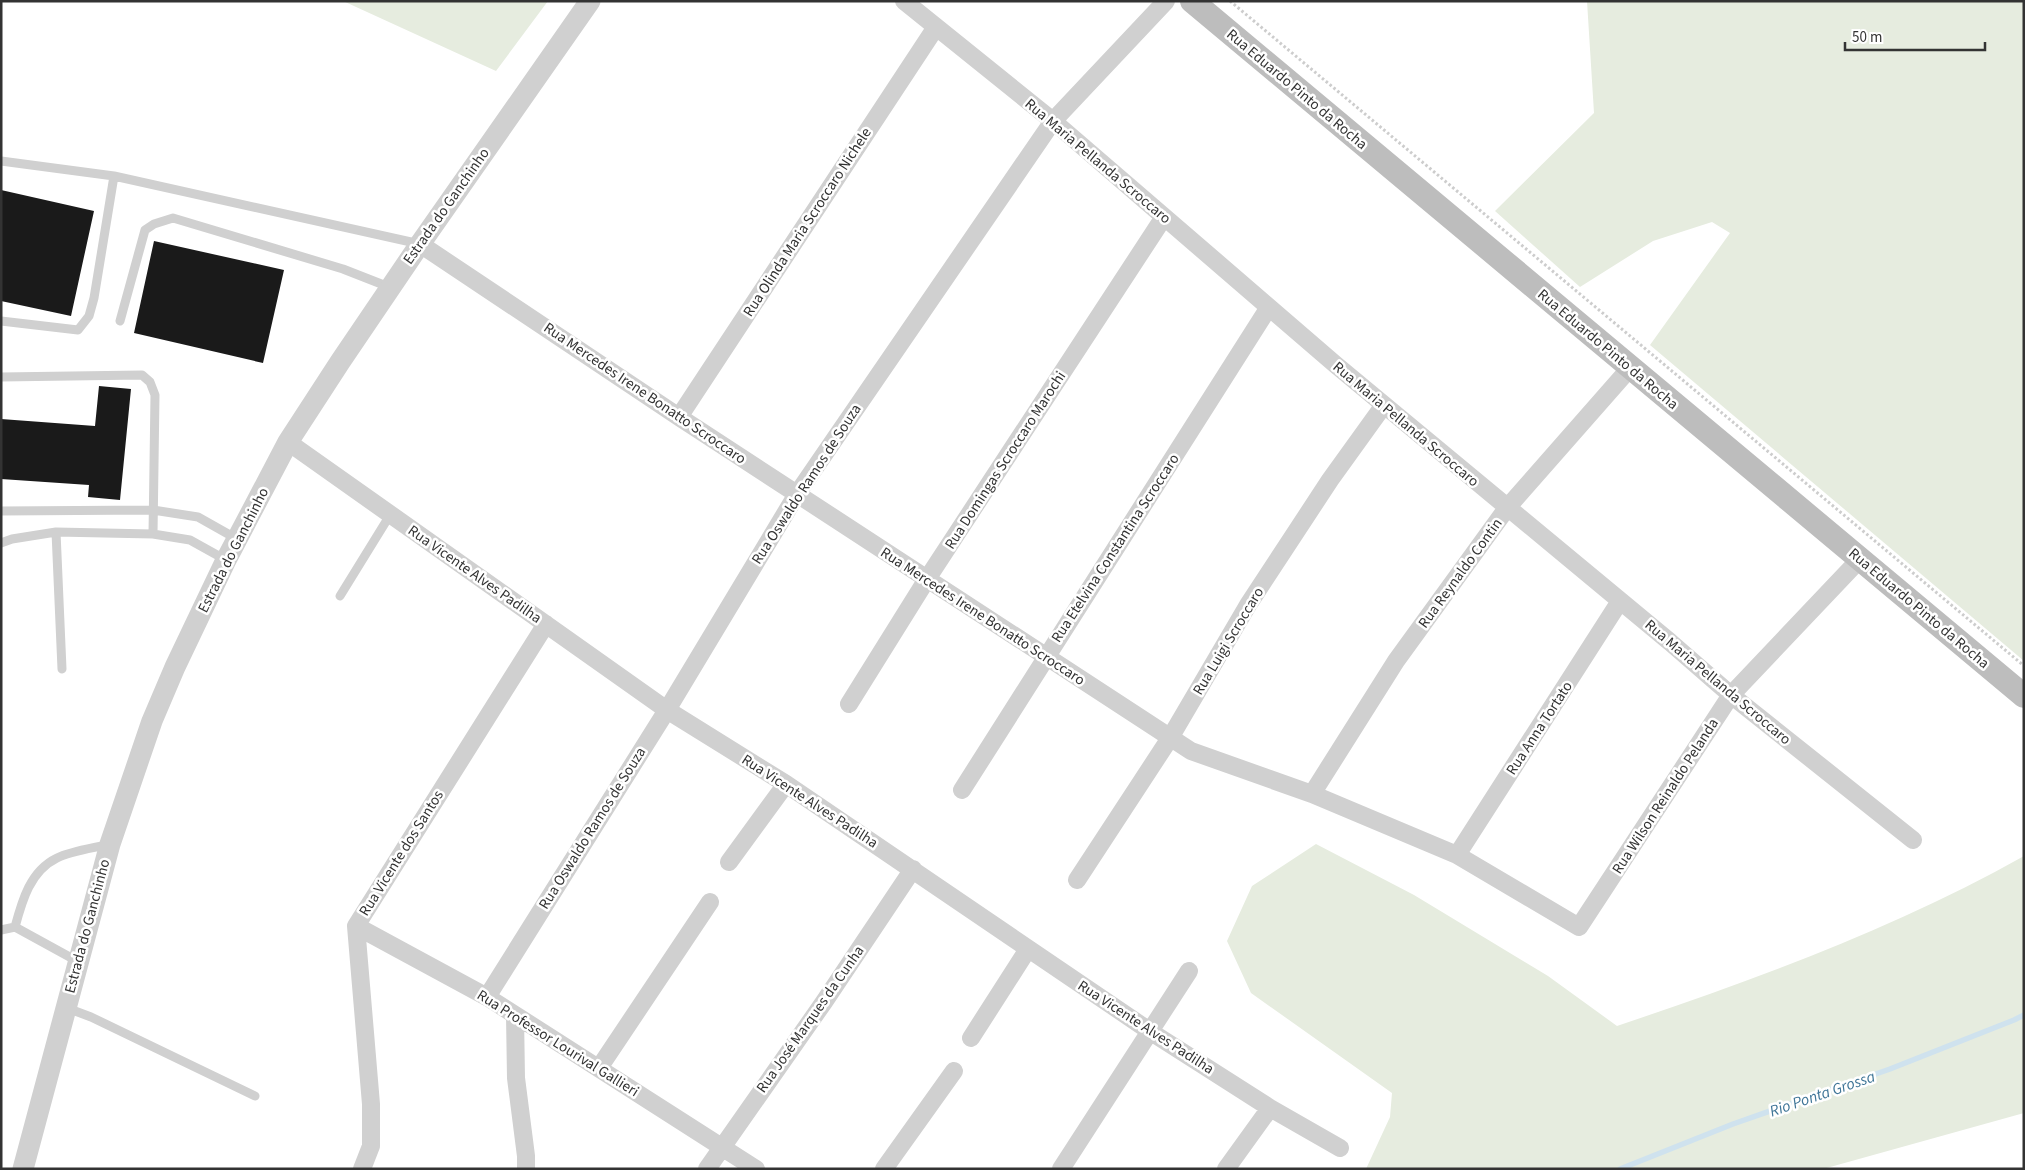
<svg xmlns="http://www.w3.org/2000/svg" width="2025" height="1170" font-family="'Source Sans 3',sans-serif">
<rect width="100%" height="100%" fill="#fff"/>
<path fill="#e6ecdf" d="M343 1H548L496 71Z
M1587 1H2024V661L1650 345 1730 233 1712 222 1653 241 1580 287 1495 211 1594 113Z
M1316 844 1414 895 1548 976 1617 1026C1756 979 1896 928 2024 856V1113L1823 1169H1366L1390 1117 1392 1093 1251 993 1227 941 1252 886Z"/>
<g fill="none" stroke-linecap="round" stroke-linejoin="round">
<path stroke="#cfe2ee" stroke-width="5.5" d="M1620 1169 1733 1124 1890 1069 2014 1020 2024 1015"/>
</g>
<path fill="#1a1a1a" d="M1 190 94 211 71 316 1 301Z
M154 241 284 270 263 363 134 333Z
M99 386 131 389 120 500 88 497 89 485 1 479V419L95 426Z"/>
<g fill="none" stroke-linecap="round" stroke-linejoin="round">
<path stroke="#cdcdcd" stroke-width="3" stroke-dasharray="2.5 2.5" stroke-linecap="butt" d="M1230 1 2023 665"/>
<path stroke="#d0d0d0" stroke-width="9" d="M1 161 114 176 420 244
M1 321 78 330 89 316 94 298 114 176
M120 321 145 230 154 224 173 218 343 269 389 287
M1 377 142 375 150 382 155 395 153 534
M1 511 153 510 198 517 237 539
M56 532 62 669
M1 543 12 539 56 532 153 534 190 540 226 560
M340 596 390 515
M15 927 77 961
M1 930 15 927C22 901 30 871 57 858 71 851 94 848 110 844
M67 1008 91 1017 255 1096"/>
<path stroke="#d0d0d0" stroke-width="18" d="M904 1 1053 121 1336 365 1670 642 1731 695 1913 840
M420 244 679 417 1191 751 1312 794 1457 855 1579 927 1731 695 1860 559
M679 417 936 27
M288 442 667 710 786 784 1151 1032 1270 1108 1340 1148
M849 704 927 579 1164 217
M962 790 1269 307
M1312 794 1396 661 1507 508 1630 368
M1457 855 1620 601
M729 862 786 784
M1077 880 1170 738 1248 605 1330 480 1384 405
M356 926 487 997 756 1169
M487 997 667 710 797 494 1053 121 1166 1
M515 1015 516 1078 526 1156V1169
M971 1038 1028 949
M599 1068 710 902
M362 1169 371 1146V1104L356 926 546 624
M707 1169 824 1002 913 869
M884 1169 954 1071
M1061 1169 1189 971
M1226 1169 1270 1108"/>
<path stroke="#d0d0d0" stroke-width="21" d="M23 1169 110 844 152 721 175 667 226 560 288 442 340 362 420 244 590 1"/>
<path stroke="#bdbdbd" stroke-width="24" d="M1192 1 2024 696"/>
</g>
<g text-anchor="middle" stroke-width="5" stroke-linejoin="round" paint-order="stroke">
<g font-size="15" fill="#333" stroke="#fff">
<text transform="translate(1297 89) rotate(40)" y="5">Rua Eduardo Pinto da Rocha</text>
<text transform="translate(1098 161) rotate(40)" y="5">Rua Maria Pellanda Scroccaro</text>
<text transform="translate(446 206) rotate(-55)" y="5">Estrada do Ganchinho</text>
<text transform="translate(807 222) rotate(-57)" y="5">Rua Olinda Maria Scroccaro Nichele</text>
<text transform="translate(1608 349) rotate(40)" y="5">Rua Eduardo Pinto da Rocha</text>
<text transform="translate(645 393) rotate(34)" y="5">Rua Mercedes Irene Bonatto Scroccaro</text>
<text transform="translate(1406 424) rotate(40)" y="5">Rua Maria Pellanda Scroccaro</text>
<text transform="translate(1005 460) rotate(-57)" y="5">Rua Domingas Scroccaro Marochi</text>
<text transform="translate(806 484) rotate(-57)" y="5">Rua Oswaldo Ramos de Souza</text>
<text transform="translate(1115 548) rotate(-57)" y="5">Rua Etelvina Constantina Scroccaro</text>
<text transform="translate(233 550) rotate(-63)" y="5">Estrada do Ganchinho</text>
<text transform="translate(1460 573) rotate(-54)" y="5">Rua Reynaldo Contin</text>
<text transform="translate(475 574) rotate(35)" y="5">Rua Vicente Alves Padilha</text>
<text transform="translate(1919 608) rotate(40)" y="5">Rua Eduardo Pinto da Rocha</text>
<text transform="translate(983 616) rotate(33)" y="5">Rua Mercedes Irene Bonatto Scroccaro</text>
<text transform="translate(1228 641) rotate(-59)" y="5">Rua Luigi Scroccaro</text>
<text transform="translate(1718 682) rotate(40)" y="5">Rua Maria Pellanda Scroccaro</text>
<text transform="translate(1539 728) rotate(-57)" y="5">Rua Anna Tortato</text>
<text transform="translate(1665 796) rotate(-57)" y="5">Rua Wilson Reinaldo Pelanda</text>
<text transform="translate(810 801) rotate(33)" y="5">Rua Vicente Alves Padilha</text>
<text transform="translate(592 828) rotate(-58)" y="5">Rua Oswaldo Ramos de Souza</text>
<text transform="translate(401 853) rotate(-58)" y="5">Rua Vicente dos Santos</text>
<text transform="translate(87 926) rotate(-75)" y="5">Estrada do Ganchinho</text>
<text transform="translate(810 1019) rotate(-55)" y="5">Rua José Marques da Cunha</text>
<text transform="translate(1146 1027) rotate(33)" y="5">Rua Vicente Alves Padilha</text>
<text transform="translate(558 1043) rotate(32)" y="5">Rua Professor Lourival Gallieri</text>
</g>
<g font-size="16" font-style="italic" fill="#3f7597" stroke="#fff">
<text transform="translate(1822 1093) rotate(-19)" y="6">Rio Ponta Grossa</text>
</g>
</g>
<rect width="2025" height="1170" fill="none" stroke="#333333" stroke-width="5"/>
<path d="M1845 42v8h140v-8" fill="none" stroke="#333333" stroke-width="2.5"/>
<text x="1852" y="42" font-size="15" fill="#333333" stroke="#ffffff" stroke-width="4" paint-order="stroke">50 m</text>
</svg>
